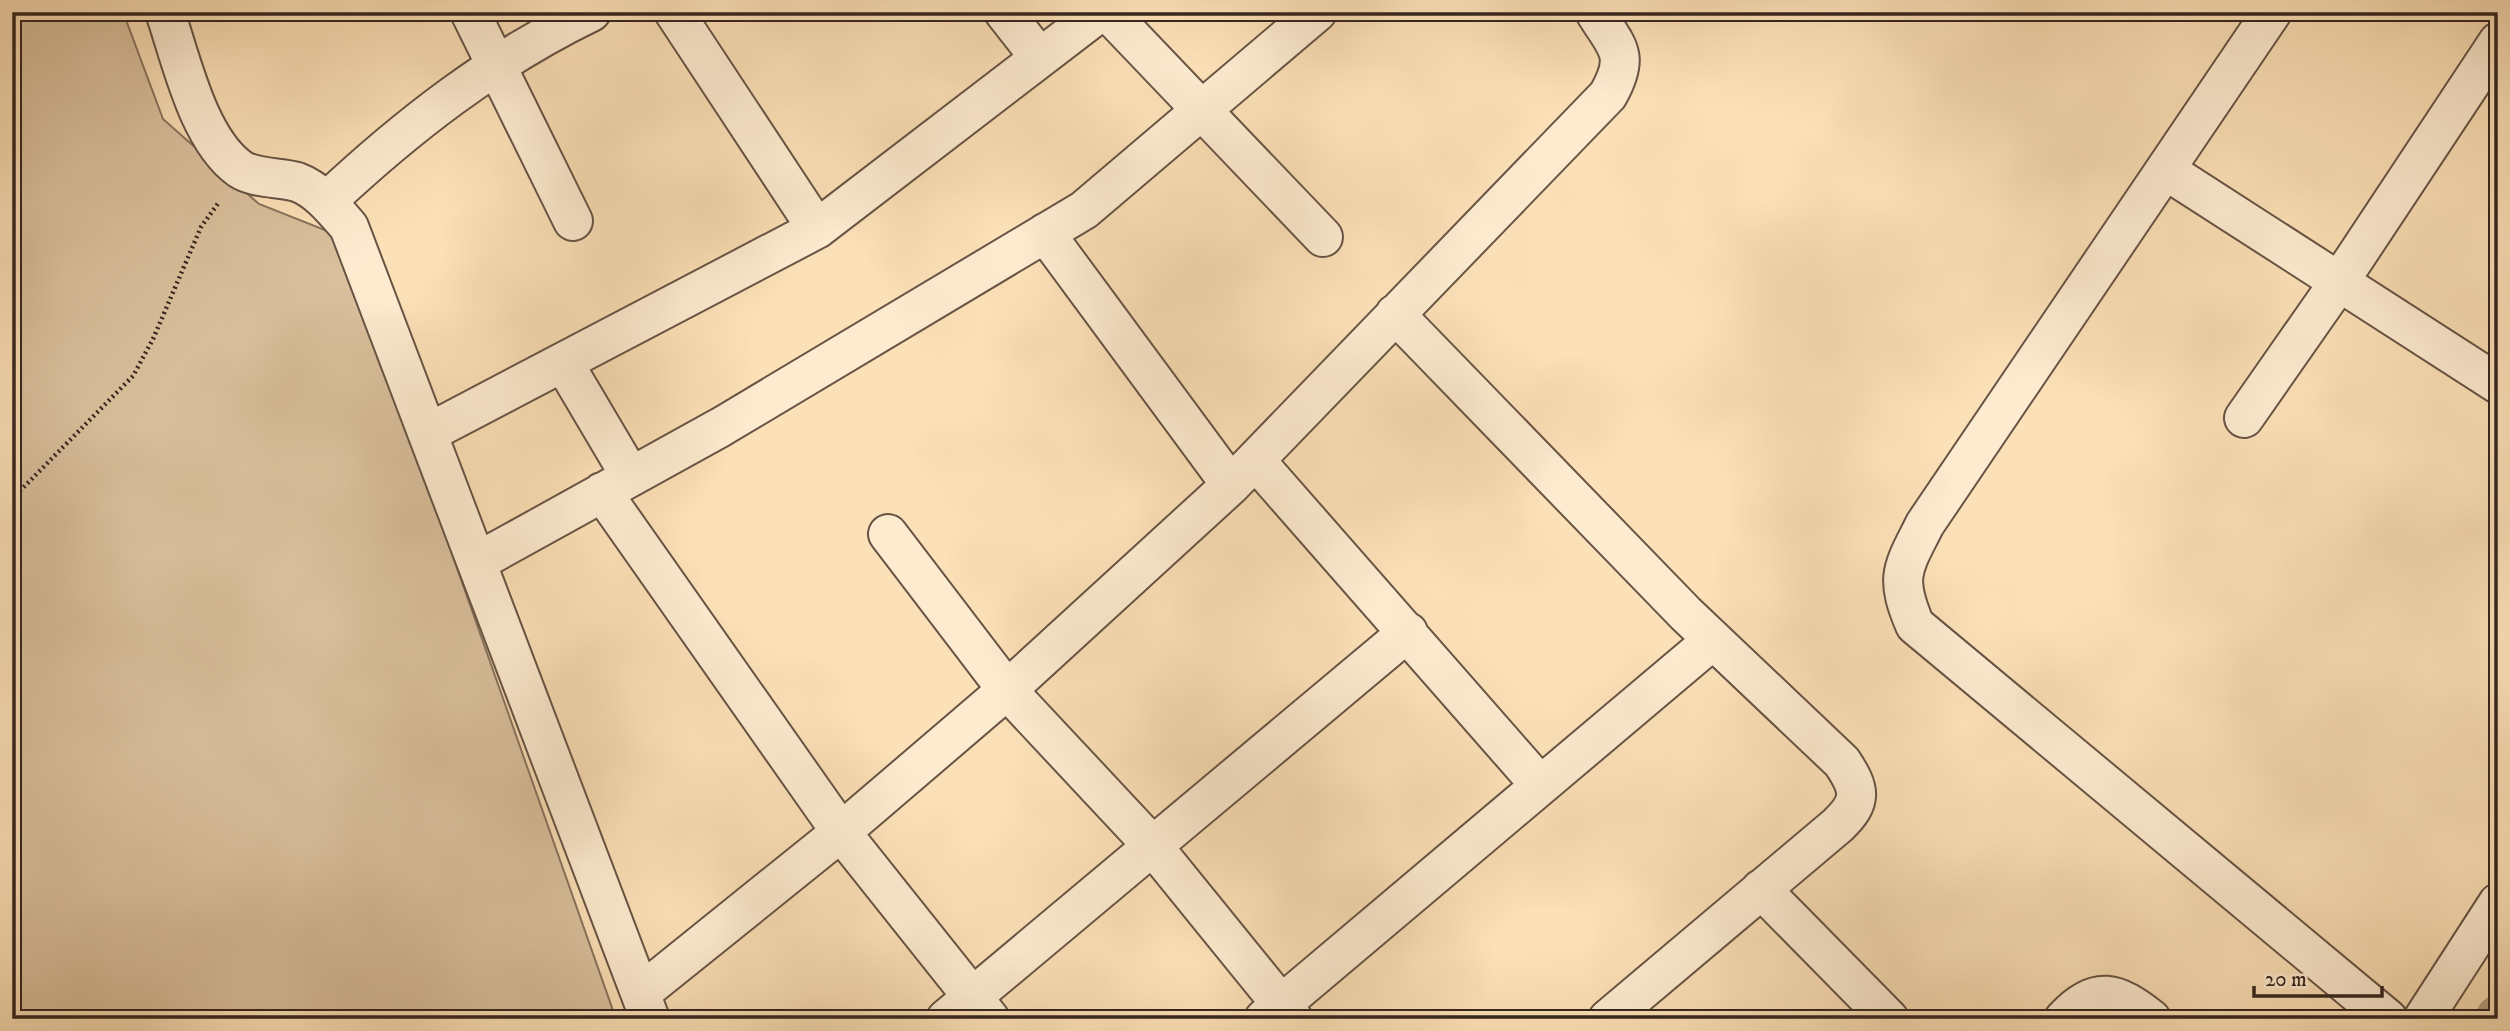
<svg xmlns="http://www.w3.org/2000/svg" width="2510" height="1031" font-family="'IM FELL DW Pica',serif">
<rect width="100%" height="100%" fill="#fce0b7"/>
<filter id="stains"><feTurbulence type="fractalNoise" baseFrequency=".00286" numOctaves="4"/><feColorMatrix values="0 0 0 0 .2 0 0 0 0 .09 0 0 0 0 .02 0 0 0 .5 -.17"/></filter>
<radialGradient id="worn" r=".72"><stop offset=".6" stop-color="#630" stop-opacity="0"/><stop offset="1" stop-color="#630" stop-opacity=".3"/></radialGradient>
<path fill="#dac09d" stroke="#88735e" stroke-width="2" d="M12 12H123L163 119 259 204 340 236 616 1019H12Z"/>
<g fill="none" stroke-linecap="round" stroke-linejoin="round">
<path stroke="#b8a183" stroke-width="44" d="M2497 1019 2498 1017"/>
<defs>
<path id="minor" d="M165 12C181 59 198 139 240 169 255 179 281 177 297 182 319 190 335 211 349 227L650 1019
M470 12 573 221
M674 12 817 229
M1004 12 1040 58
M1108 12 1323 237
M2272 12 1925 524C1903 568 1894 576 1915 625L2388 1019
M2167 171 2498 384
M327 201C407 126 492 60 591 12
M1045 233 1231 485
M1395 314 1686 614 1842 762C1860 789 1863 801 1838 825L1608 1019
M563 362 631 477
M2244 418 2339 282 2498 42
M428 433 817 229 1100 12
M1255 460 1540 785
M602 492 841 832 990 1019
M888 534 1007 690 1151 844 1293 1019
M477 562 721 427 1084 210 1317 12
M1761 889 1889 1019
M641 993 841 832 1007 690 1231 485 1608 95C1631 54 1617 48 1595 12
M946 1019 1408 632
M1264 1019 1713 640
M2064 1019C2096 984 2117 992 2151 1019
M2423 1019 2498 903"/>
</defs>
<use href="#minor" stroke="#675445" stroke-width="42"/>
<path stroke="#35261f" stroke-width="4.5" stroke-dasharray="2 3.5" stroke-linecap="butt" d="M12 499 133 376 153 339 201 227 219 202"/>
<use href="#minor" stroke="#fdebd0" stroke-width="38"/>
</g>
<rect width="2510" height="1031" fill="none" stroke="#fce0b7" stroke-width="42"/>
<rect x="14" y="14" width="2482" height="1003" fill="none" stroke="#35261f" stroke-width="3.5"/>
<rect x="21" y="21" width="2468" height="989" fill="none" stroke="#35261f" stroke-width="2"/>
<path d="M2254 986v10h128v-10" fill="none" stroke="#35261f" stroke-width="3.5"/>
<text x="2265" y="986" font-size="21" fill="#35261f" stroke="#fdebd0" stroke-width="5" paint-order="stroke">20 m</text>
<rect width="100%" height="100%" filter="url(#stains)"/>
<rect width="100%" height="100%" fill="url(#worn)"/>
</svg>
